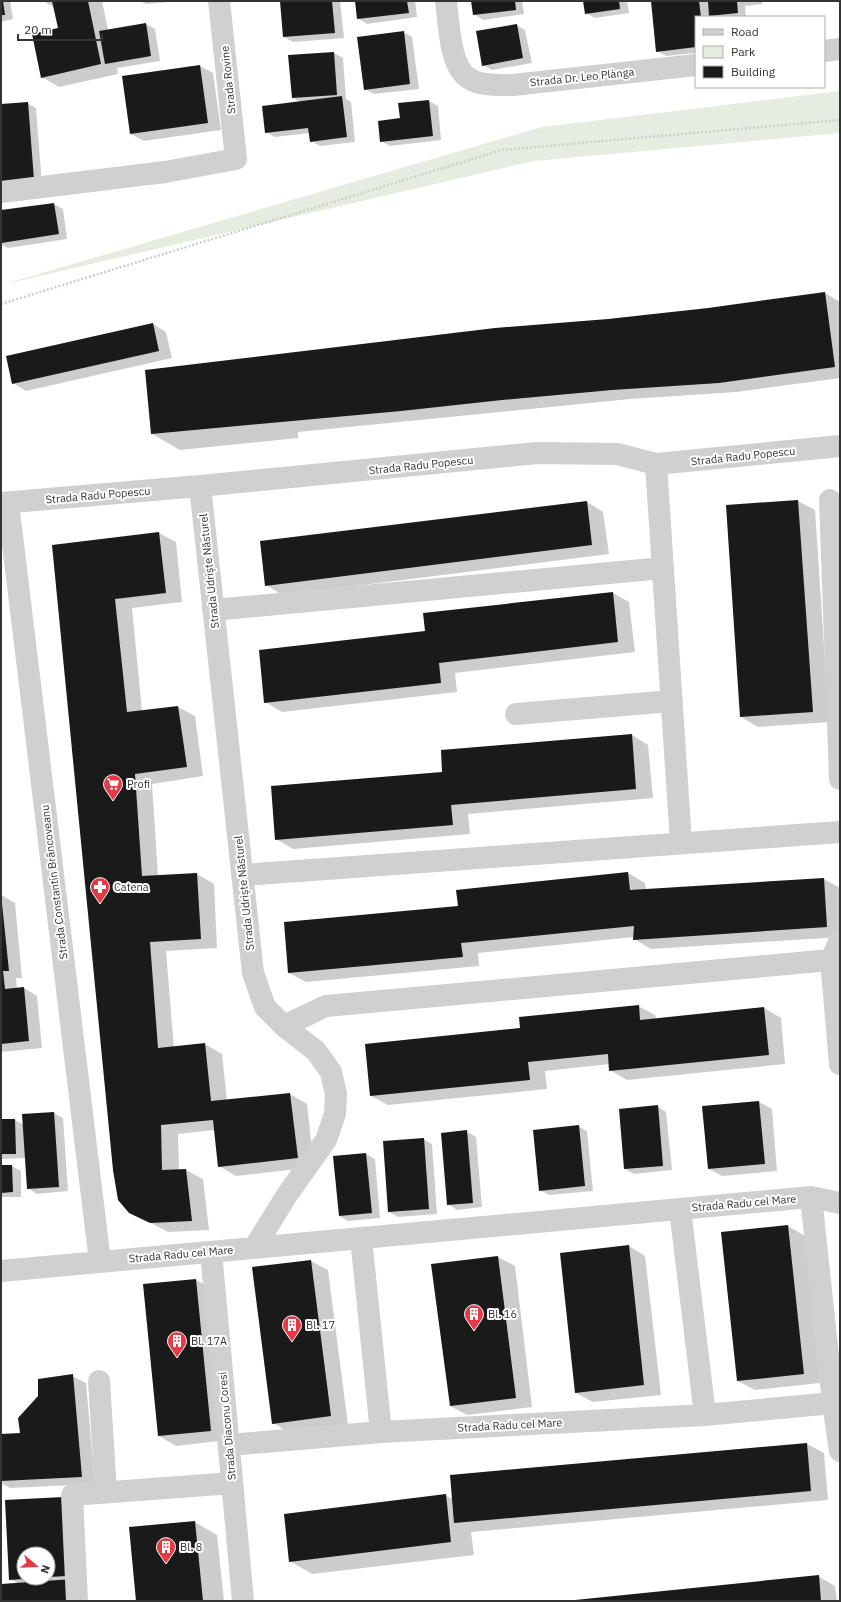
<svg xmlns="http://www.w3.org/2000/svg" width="841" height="1602" font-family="'IBM Plex Sans',sans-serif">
<rect width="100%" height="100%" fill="#fff"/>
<path fill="#e6ecdf" d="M840 91V133L534 161 1 285 542 127Z"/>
<path fill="#0003" fill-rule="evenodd" d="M1 1H10L13 19 1 22Z
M43 1H102L108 30 146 24 155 29 160 61 117 68 118 74 59 87 42 77 59 29 54 7Z
M140 1H179L146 4Z
M281 1H340L344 38 293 42 284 37Z
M356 1H415L417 17 367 24 358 18Z
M472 1H522L524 14 483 20 474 14Z
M584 1H627L629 13 595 18 586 13Z
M652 1H762V4L745 6 746 17H712L709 15V17H696V53L666 56 657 51Z
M516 25 525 30 532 63 492 70 483 65Z
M403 32 412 37 419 89 374 94 365 89Z
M334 53 343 58 346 99 351 102 355 142 320 146 311 141 310 133 275 137 266 132 300 102 293 98Z
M200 66 213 73 221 130 144 141 131 134 123 77Z
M429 101 438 106 441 140 390 146 381 141 401 119Z
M27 103 36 108 42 185 1 187V105Z
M54 204 63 209 67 239 8 248 1 244V211Z
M825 293 840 302V378L736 392 630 399 298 432V438L180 450 152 434 709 309Z
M153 324 166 332 172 358 26 391 13 383Z
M798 501 815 510 829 722 758 727 741 717Z
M587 502 603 512 609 554 283 595 266 585Z
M159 533 176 542 182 602 132 608 142 711 178 707 195 716 203 776 152 784 158 876 197 874 214 884 217 948 166 951 174 1048 205 1044 222 1054 227 1101 290 1094 307 1104 314 1167 236 1176 219 1166 215 1130 178 1134 179 1170H186L203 1179 209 1230 168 1232 130 1212 53 546Z
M613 593 629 602 635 652 455 673 457 692 282 712 265 702 426 632Z
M632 735 648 745 653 798 468 814 470 834 293 849 276 839 443 773Z
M628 873 645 883 646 890 824 879 840 888V937L651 949 634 939V937L478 953 479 966 306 982 289 973 459 907 457 891Z
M1 895 15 903 22 978H16L17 989 24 988 37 996 42 1048 1 1052Z
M638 1006 655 1015 656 1019 764 1008 781 1018 785 1064 627 1080 610 1070V1064L545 1071 547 1089 388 1105 371 1096 521 1029Z
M759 1102 772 1109 777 1171 722 1176 709 1169Z
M657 1106 666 1112 672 1170 634 1174 625 1169Z
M54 1113 63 1118 68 1191 37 1194 28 1188 26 1158 1 1159V1120H15L24 1125V1115Z
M578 1126 587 1131 593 1191 549 1195 540 1190Z
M467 1132 476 1137 482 1207 457 1210 448 1204Z
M423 1139 432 1144 437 1214 398 1217 389 1212Z
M366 1154 375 1159 380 1218 348 1221 339 1216Z
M1 1166H12L21 1171V1197H1Z
M788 1226 805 1236 820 1383 755 1390 738 1381Z
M629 1246 645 1256 661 1395 593 1402 576 1393Z
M498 1257 515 1266 532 1407 467 1415 450 1406Z
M311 1261 328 1270 348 1425 290 1433 273 1423 253 1268Z
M196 1280 213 1289 227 1440 176 1446 159 1436Z
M72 1376 86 1383 95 1484 10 1488 1 1483V1435L22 1434Z
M807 1444 824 1453 828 1500 471 1532 474 1555 312 1574 290 1561 445 1495 453 1499Z
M6 1501 81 1583 1 1601V1585L19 1584 10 1579ZM24 1554H48V1578H24Z
M195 1522 217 1535 224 1601H137Z
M818 1576 835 1586 837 1601H574Z"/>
<path fill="#1a1a1a" d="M1 1H3L5 15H1Z
M52 1H88L101 64 41 78 32 34 58 28Z
M280 1H332L335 33 283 37Z
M355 1H407L409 13 357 19Z
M471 1H515L516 10 473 15Z
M583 1H619L620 9 585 14Z
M651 1H699L701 17H696V47L656 52Z
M708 1H737L738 13 709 16Z
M146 23 151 56 105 64 99 31Z
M517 24 523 58 482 66 476 31Z
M404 31 410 84 364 90 357 37Z
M334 52 337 95 292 98 288 55Z
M200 65 208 123 130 134 122 76Z
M342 96 347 137 310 142 308 128 265 133 262 106Z
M429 100 433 136 380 142 378 121 400 118 398 103Z
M28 102 34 180 1 183V104Z
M54 203 59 234 1 243V210Z
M825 292 835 367 719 383 612 390 502 400 401 411 151 434 145 370 495 328 608 319 708 308Z
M153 323 159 351 12 384 6 356Z
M798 500 813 712 740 717 726 505Z
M587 501 592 545 265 586 260 541Z
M159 532 166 593 115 599 127 712 178 706 187 767 135 774 142 876 197 873 201 939 150 942 158 1048 205 1043 211 1101 290 1093 298 1158 218 1167 213 1120 161 1125 162 1170 186 1169 192 1221 150 1223 129 1213 118 1200 113 1170 52 545Z
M613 592 618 642 439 663 441 683 264 703 259 650 425 631 423 613Z
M632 734 636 789 451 805 453 825 275 840 271 786 442 772 441 750Z
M628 872 630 890 824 878 827 927 633 940 634 926 461 943 463 957 288 973 284 922 458 906 456 890Z
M1 894 9 971H3L5 989 24 987 29 1041 1 1044Z
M639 1005 640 1020 764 1007 769 1055 609 1071 608 1054 528 1062 530 1080 370 1096 365 1044 520 1028 519 1017Z
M759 1101 765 1164 708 1169 702 1106Z
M658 1105 663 1166 624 1169 619 1109Z
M54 1112 59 1187 27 1189 22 1114Z
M1 1119H15L16 1154H1Z
M579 1125 585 1186 539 1191 533 1130Z
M467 1130 473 1203 447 1205 441 1133Z
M424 1138 429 1209 388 1212 383 1141Z
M366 1153 372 1213 339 1216 333 1156Z
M1 1165H12L13 1192 1 1193Z
M788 1225 804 1374 737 1381 721 1232Z
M629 1245 644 1385 575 1393 560 1253Z
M498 1256 516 1398 450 1406 431 1264Z
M311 1260 331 1416 272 1424 252 1267Z
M196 1279 211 1431 158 1436 143 1284Z
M73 1374 82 1477 1 1481V1434L20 1433 18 1418 38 1396V1379Z
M807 1443 811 1491 454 1523 450 1475Z
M446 1494 451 1542 289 1562 284 1514Z
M63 1497 68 1576 48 1577V1554H24V1579L9 1580 5 1500Z
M195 1521 203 1601H136L129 1527Z
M819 1575 821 1601H575V1600Z
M73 1579 74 1601H1V1584Z"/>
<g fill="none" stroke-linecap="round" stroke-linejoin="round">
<path stroke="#cdcdcd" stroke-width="2.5" stroke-dasharray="2 2" stroke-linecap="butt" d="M1 304 502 150 840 120"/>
<path stroke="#d0d0d0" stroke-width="22" d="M446 1C449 22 449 68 470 79 481 86 500 85 513 85L696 65
M824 51 840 49
M1 192 165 172 236 159 219 1
M656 464 681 843
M200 486 253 973 265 1007 284 1026 316 1051 331 1072 336 1094 335 1114 326 1140 287 1195 254 1248
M830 500 840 779
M1 503 200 486 537 453 617 454 656 464 840 446
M8 503 100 1262
M213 610 663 568
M516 714 672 701
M242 875 840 832
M840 940 831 960 840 1064
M284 1026 326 1006 831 960
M811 1197 833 1403 840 1451
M680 1209 705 1415
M361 1238 381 1432 705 1415 833 1403
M211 1252 243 1601
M1 1271 811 1197 840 1203
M99 1381 106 1492
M229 1445 381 1432
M77 1601 72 1495 232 1483"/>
</g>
<defs>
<symbol id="supermarket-pin" viewBox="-11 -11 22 30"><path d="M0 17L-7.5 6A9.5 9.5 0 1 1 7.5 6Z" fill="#e63946" stroke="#fff"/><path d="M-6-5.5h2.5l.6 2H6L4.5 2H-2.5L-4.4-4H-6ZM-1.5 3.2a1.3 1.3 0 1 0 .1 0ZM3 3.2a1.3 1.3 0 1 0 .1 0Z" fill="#fff"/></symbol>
<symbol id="pharmacy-pin" viewBox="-11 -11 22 30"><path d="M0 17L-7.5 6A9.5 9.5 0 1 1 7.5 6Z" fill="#e63946" stroke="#fff"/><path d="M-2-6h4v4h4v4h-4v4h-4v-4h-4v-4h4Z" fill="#fff"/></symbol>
<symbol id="building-pin" viewBox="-11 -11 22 30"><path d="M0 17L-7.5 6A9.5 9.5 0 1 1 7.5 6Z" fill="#e63946" stroke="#fff"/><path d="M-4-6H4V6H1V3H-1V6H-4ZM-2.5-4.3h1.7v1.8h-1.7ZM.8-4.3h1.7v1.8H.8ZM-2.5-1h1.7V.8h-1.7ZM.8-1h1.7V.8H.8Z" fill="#fff"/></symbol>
</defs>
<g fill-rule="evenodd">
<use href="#supermarket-pin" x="102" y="773" width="22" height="30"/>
<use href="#pharmacy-pin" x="89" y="876" width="22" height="30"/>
<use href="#building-pin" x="463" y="1303" width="22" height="30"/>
<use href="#building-pin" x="281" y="1314" width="22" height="30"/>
<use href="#building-pin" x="166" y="1330" width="22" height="30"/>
<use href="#building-pin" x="155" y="1536" width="22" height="30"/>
</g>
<g text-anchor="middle" stroke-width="4" stroke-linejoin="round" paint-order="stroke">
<g font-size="11" fill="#333" stroke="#fff">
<text transform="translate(582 77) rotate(-6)" y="4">Strada Dr. Leo Plànga</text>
<text transform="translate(228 80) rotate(-96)" y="4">Strada Rovine</text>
<text transform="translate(743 456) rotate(-6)" y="4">Strada Radu Popescu</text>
<text transform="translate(421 465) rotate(-6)" y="4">Strada Radu Popescu</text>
<text transform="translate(98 495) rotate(-5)" y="4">Strada Radu Popescu</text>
<text transform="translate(209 571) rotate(-96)" y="4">Strada Udriște Năsturel</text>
<text transform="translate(54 882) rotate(-97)" y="4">Strada Constantin Brâncoveanu</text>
<text transform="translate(244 893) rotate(-96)" y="4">Strada Udriște Năsturel</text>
<text transform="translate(744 1203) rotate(-5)" y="4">Strada Radu cel Mare</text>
<text transform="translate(181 1254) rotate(-5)" y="4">Strada Radu cel Mare</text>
<text transform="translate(510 1425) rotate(-3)" y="4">Strada Radu cel Mare</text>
<text transform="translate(227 1426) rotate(-95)" y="4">Strada Diaconu Coresi</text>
</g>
<g font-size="11" fill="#333" stroke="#fff" text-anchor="start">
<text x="127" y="788">Profi</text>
<text x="114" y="891">Catena</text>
<text x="488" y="1318">Bl. 16</text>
<text x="306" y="1329">Bl. 17</text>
<text x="191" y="1345">Bl. 17A</text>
<text x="180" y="1551">Bl. 8</text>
</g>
</g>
<rect width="841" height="1602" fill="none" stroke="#333333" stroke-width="4"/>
<rect x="695" y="16" width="130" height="72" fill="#ffffff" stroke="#adadad"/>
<rect x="703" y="29" width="20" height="6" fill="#d0d0d0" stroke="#adadad"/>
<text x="731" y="36" font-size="12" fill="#333333">Road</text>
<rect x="703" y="46" width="20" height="12" fill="#e6ecdf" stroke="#adadad"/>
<text x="731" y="56" font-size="12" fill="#333333">Park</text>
<rect x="703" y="66" width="20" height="12" fill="#1a1a1a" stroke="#adadad"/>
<text x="731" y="76" font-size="12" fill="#333333">Building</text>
<g transform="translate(36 1566) rotate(109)"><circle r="19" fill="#ffffff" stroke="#adadad"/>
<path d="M0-3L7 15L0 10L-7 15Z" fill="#e63946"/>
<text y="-6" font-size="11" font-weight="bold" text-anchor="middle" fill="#333333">N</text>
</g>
<path d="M18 34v6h84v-6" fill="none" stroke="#333333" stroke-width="2"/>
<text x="24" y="34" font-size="12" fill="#333333" stroke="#ffffff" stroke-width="3" paint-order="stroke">20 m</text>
</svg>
